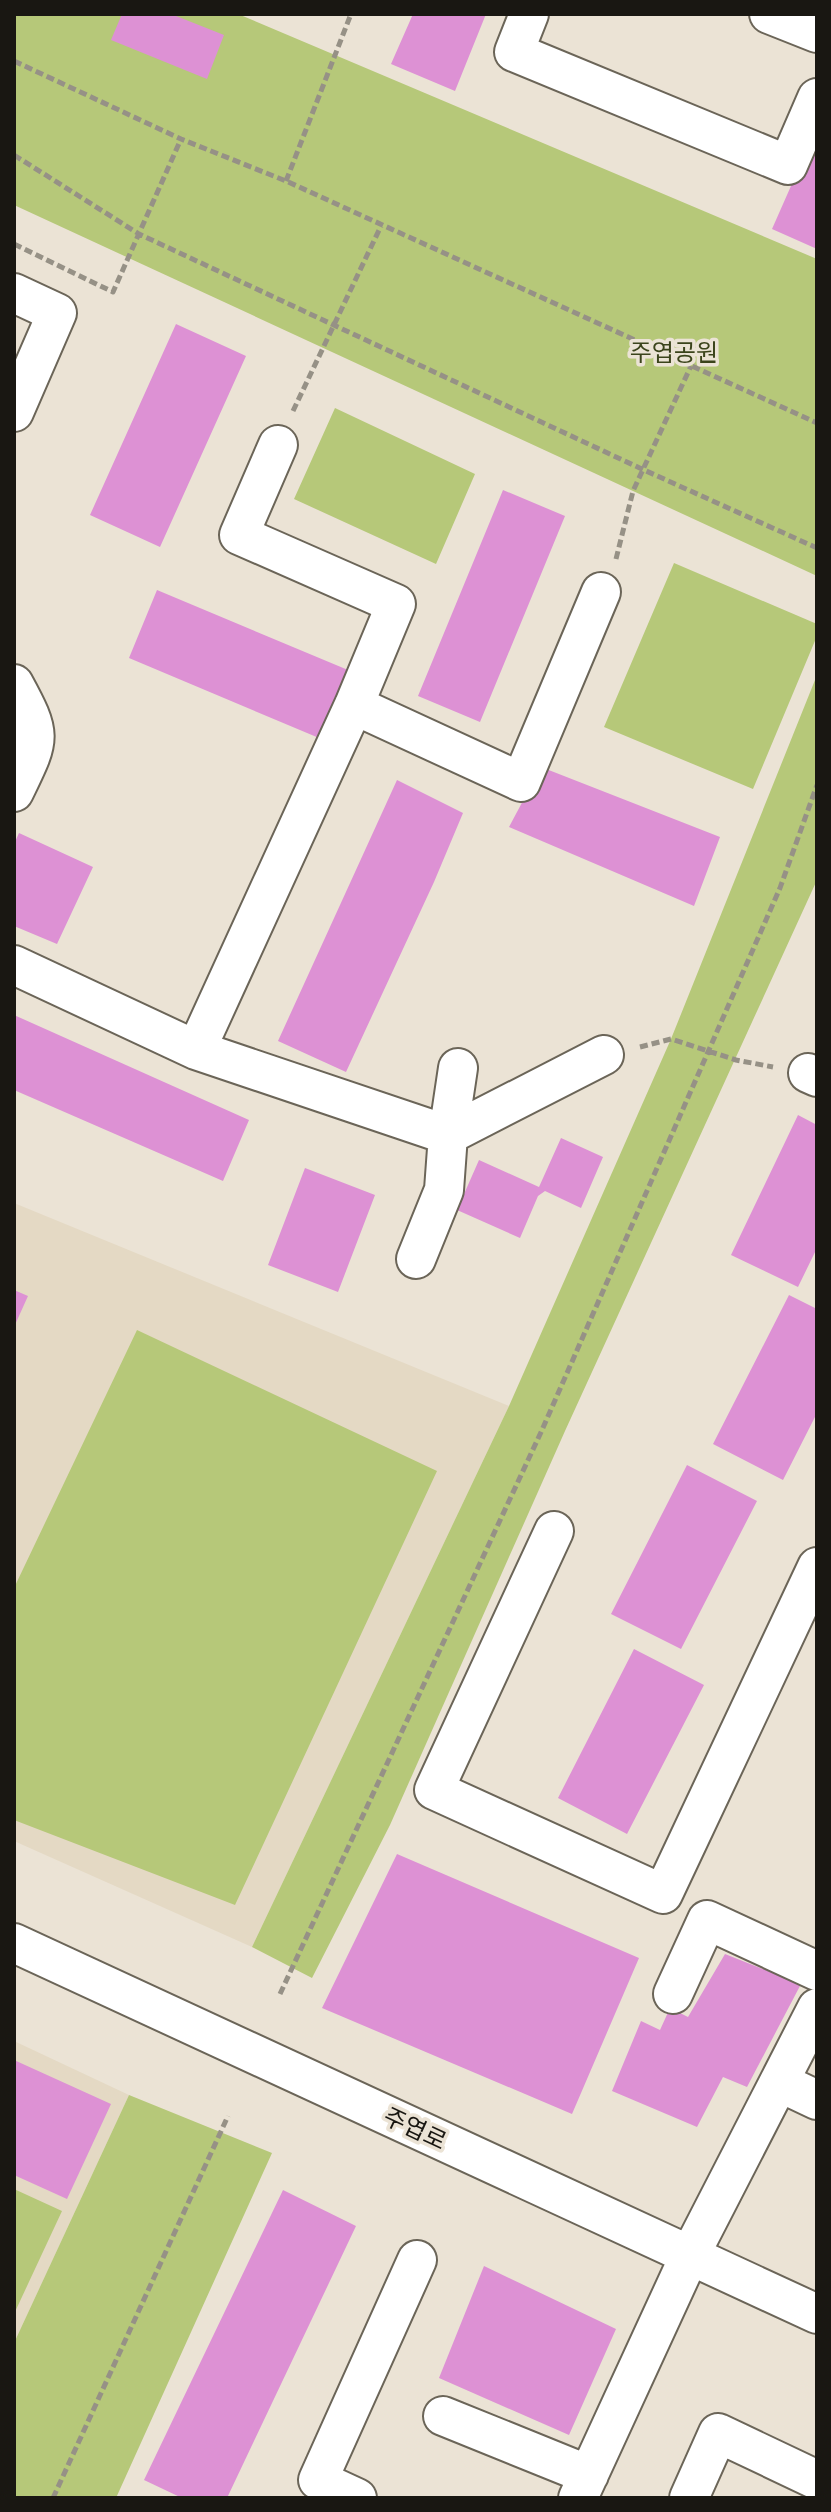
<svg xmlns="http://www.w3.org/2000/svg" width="831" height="2512" font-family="'Space Grotesk','Noto Sans KR',sans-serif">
<rect width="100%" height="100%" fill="#ebe3d5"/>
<path fill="#e4d9c4" d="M14 1203 509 1406 252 1947 14 1841Z
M14 2041 129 2095 14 2343Z"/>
<path fill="#b6c879" d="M14 14H238L817 259V576L14 205Z
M335 408 475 474 436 564 294 499Z
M674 563 817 624V636L753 789 604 727Z
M817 675V880L565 1431 390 1825 312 1978 252 1947 509 1406 671 1039Z
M137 1330 437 1471 235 1905 14 1820V1588Z
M129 2095 272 2153 116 2498H14V2343Z
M14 2189 62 2211 14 2314Z"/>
<path fill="#dd91d4" d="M122 14H171L224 35 207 79 111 40Z
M413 14H486L455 91 391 64Z
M817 127V249L772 229Z
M176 324 246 356 160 547 90 515Z
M503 490 565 516 480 722 418 696Z
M157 590 348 670 319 738 129 658Z
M541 767 720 837 694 906 509 827Z
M397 780 463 813 434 882 346 1072 278 1041Z
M19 833 93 867 57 944 14 926V844Z
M14 1015 249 1120 223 1181 14 1090Z
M798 1115 817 1125V1248L798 1287 731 1255Z
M561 1138 603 1157 581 1208 545 1191 538 1196 520 1238 457 1210 479 1160 539 1187Z
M305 1168 375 1195 338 1292 268 1265Z
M14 1290 28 1296 14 1327Z
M789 1295 817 1309V1413L783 1480 713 1444Z
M687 1465 757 1501 681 1649 611 1614Z
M634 1649 704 1685 627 1834 558 1798Z
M397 1854 639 1958 572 2114 322 2008Z
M725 1954 801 1984 747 2087 723 2077 697 2127 612 2091 641 2021 660 2030 670 2008 688 2017Z
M14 2060 111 2104 67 2199 14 2175Z
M283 2190 356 2226 227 2498H182L144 2480Z
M484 2266 616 2329 569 2435 439 2378Z"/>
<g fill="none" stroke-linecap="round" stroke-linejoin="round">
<defs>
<path id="minor" d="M529 14 514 52 788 165 817 98
M769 14 817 33
M14 293 57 313 14 412
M14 684C43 737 40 738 14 792
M354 705 521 782 601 592
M14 965 196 1050 448 1135 604 1055
M196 1050 354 705 396 604 239 535 278 445
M808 1073 817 1077
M416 1259 444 1190 448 1135 458 1068
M554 1531 434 1790 663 1894 817 1567
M14 1943 817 2314
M673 1994 707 1920 817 1971
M779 2082 817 2100
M443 2416 589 2475
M357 2498 318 2480 417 2260
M578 2498 689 2257 817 2008
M689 2498 718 2433 817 2480"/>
</defs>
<use href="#minor" stroke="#6b6558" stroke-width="42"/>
<path stroke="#969186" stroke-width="5" stroke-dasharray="8 4" stroke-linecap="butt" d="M14 61 181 139 286 181 817 423
M14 155 139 234 644 470 817 548
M286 181 351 14
M14 244 113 292 181 139
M293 411 381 226
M616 559 633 491 691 366
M640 1047 671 1039 736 1060 773 1067
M280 1994 542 1430 780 888 817 785
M53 2498 228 2116"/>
<use href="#minor" stroke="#fff" stroke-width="38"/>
</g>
<g text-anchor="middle" stroke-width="7" stroke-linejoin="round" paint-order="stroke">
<g font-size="24" fill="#3b441b" stroke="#ebe3d5">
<text x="674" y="361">주엽공원</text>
</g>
<g font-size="24" fill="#191712" stroke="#ebe3d5">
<text transform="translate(415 2129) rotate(25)" y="8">주엽로</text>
</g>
</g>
<rect width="831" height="2512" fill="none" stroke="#191712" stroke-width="32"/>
</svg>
